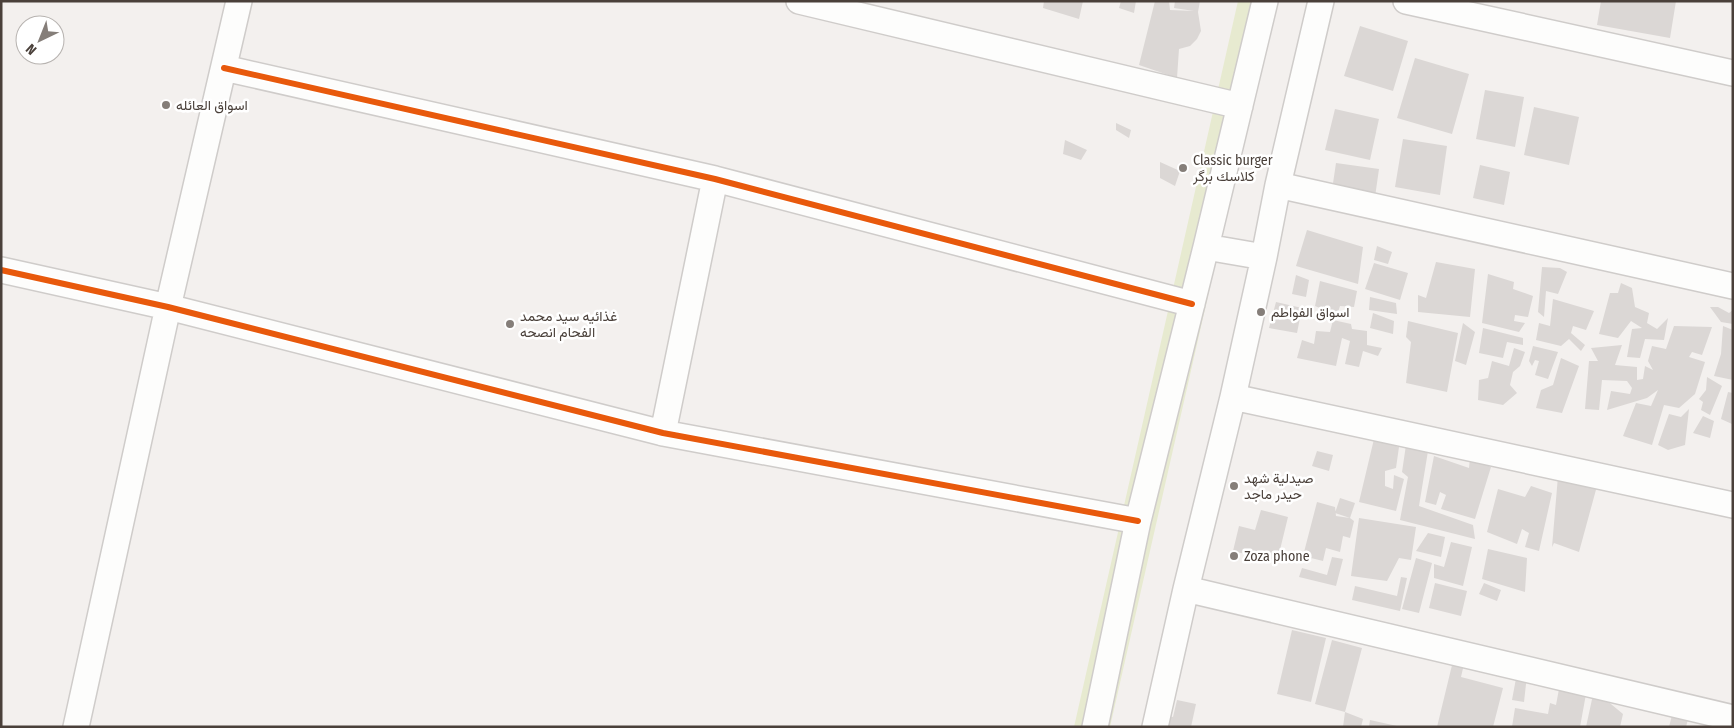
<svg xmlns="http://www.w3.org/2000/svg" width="1734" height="728" font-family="'Fira Sans Condensed',Vazirmatn,sans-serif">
<rect width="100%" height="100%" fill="#f3f0ee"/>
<path fill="#e7ead0" d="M1238 1H1275L1110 727H1074Z"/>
<path fill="#dbd7d5" d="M1044 1H1083L1079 19 1043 8Z
M1121 1H1136L1134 13 1119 8Z
M1155 1H1169L1170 10 1194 11 1174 8 1175 1H1200L1198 12 1201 31 1197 39 1190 46 1179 49 1177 78 1139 65Z
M1601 1H1676L1670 38 1597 25Z
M1360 26 1408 41 1393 91 1344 76Z
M1415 58 1469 74 1452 134 1397 118Z
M1485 90 1524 97 1515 147 1476 139Z
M1534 107 1579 117 1569 165 1524 155Z
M1335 109 1379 119 1370 160 1325 150Z
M1116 123 1131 130 1129 138 1116 130Z
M1403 139 1447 146 1440 195 1395 187Z
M1065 140 1087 150 1081 160 1063 154Z
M1160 162 1180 171 1175 186 1160 178Z
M1336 163 1379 169 1375 197 1332 190Z
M1480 165 1510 172 1504 205 1473 198Z
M1307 230 1363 247 1358 284 1296 266Z
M1377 246 1392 252 1388 264 1374 260Z
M1436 262 1475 269 1470 317 1418 312V295L1426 298Z
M1374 263 1408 273 1400 300 1365 289Z
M1542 267 1560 268 1567 272 1558 294 1546 291 1544 317 1538 312Z
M1488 274 1514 282 1513 289 1533 296 1528 317 1515 315 1514 321 1525 323 1519 332 1482 323Z
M1296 275 1309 280 1306 297 1292 294Z
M1320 281 1357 291 1354 307 1340 306 1337 315 1315 306Z
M1621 283 1632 288 1635 307 1649 313 1647 323 1657 329 1668 318 1664 340 1645 339 1640 358 1627 357 1632 329 1642 328 1631 321 1618 338 1599 334 1610 293H1618Z
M1370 297 1396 303 1397 314 1369 310Z
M1553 299 1594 311 1586 330 1573 326 1571 333 1585 345 1581 351 1569 339 1561 346 1536 340 1539 323 1550 326Z
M1276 302 1302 308 1297 333 1269 328Z
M1710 307H1718L1729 313 1733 310V324L1721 322Z
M1373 313 1394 321 1393 334 1370 328Z
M1333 320 1351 324 1352 329 1367 331V345L1382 348 1378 356 1363 351 1359 367 1345 364 1350 341 1342 338 1336 366 1297 358 1302 340 1314 344 1316 331 1330 332Z
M1408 321 1458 333 1447 392 1406 383 1411 342 1406 337Z
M1463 323 1475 332 1466 365 1455 361Z
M1674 326 1712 327 1702 355 1692 352 1689 357 1705 362 1695 394 1679 408 1664 405 1652 445 1623 436 1636 403 1651 406 1658 390 1647 398 1607 410 1611 391 1630 394 1632 388 1627 381 1602 380 1599 410 1585 409 1589 361H1598L1591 348 1622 345 1615 365 1637 367V380L1643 379 1645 366 1653 370 1648 361 1652 346 1666 349Z
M1723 326 1733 330V380L1714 376 1721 354Z
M1483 328 1523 338V345L1507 342 1503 358 1479 353Z
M1533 346 1558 352 1548 379 1535 375 1539 361 1535 360 1532 366 1529 361Z
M1514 348 1525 352 1520 366 1513 372 1510 385 1517 393 1503 405 1478 400 1479 380 1488 378 1492 361 1509 366Z
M1561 358 1579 366 1562 413 1536 408 1541 390 1553 385Z
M1707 377 1722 386 1710 415 1701 410 1703 402 1699 399 1706 390Z
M1728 392 1733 393 1732 424 1721 419Z
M1689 409 1685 445 1668 450 1658 445 1669 414 1681 417Z
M1703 416 1714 421 1710 438 1693 433Z
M1374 439 1399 447 1396 468 1385 471V486L1393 489 1394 475 1404 479 1396 511 1359 502Z
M1406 445 1428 451 1419 506 1473 525 1475 539 1400 520 1408 477 1402 472Z
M1317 451 1333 455 1329 471 1312 466Z
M1434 456 1469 468 1470 458 1491 467 1475 519 1441 509 1446 495 1440 492 1436 505 1425 502Z
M1558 476 1597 486 1579 552 1554 543 1552 547Z
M1531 486 1552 493 1539 551 1525 547 1529 533 1522 529 1517 544 1487 532 1498 489 1525 497Z
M1340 498 1355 503 1350 518 1335 513Z
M1317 502 1335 507 1336 516 1350 518 1354 521 1350 538 1343 536 1340 552 1326 548 1323 561 1303 556Z
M1261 510 1288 517 1277 562 1233 551 1239 526 1255 530Z
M1359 518 1416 527 1411 560 1399 558 1387 581 1351 576Z
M1428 533 1445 537 1441 557 1416 551Z
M1451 542 1472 547 1463 586 1434 578V564L1444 567Z
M1488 549 1527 558 1525 592 1482 579Z
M1332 557 1343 559 1336 586 1299 577 1302 568 1327 575Z
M1416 558 1432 563 1419 613 1402 609Z
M1401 577 1407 578 1400 611 1352 600 1355 586 1397 596Z
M1435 583 1467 591 1461 616 1429 608Z
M1484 583 1501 590 1497 601 1479 594Z
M1292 630 1326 638 1311 702 1277 694Z
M1332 640 1362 648 1345 712 1315 704Z
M1453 661 1464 664 1461 677 1503 688 1493 727H1437Z
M1517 673 1527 675 1524 702 1512 700Z
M1559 689 1586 694 1580 727H1512L1515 708 1548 714 1550 703 1556 705Z
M1594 690 1623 714 1620 727H1586Z
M1177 700 1196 704 1191 727H1165L1168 716 1173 717Z
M1345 712 1363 719 1361 727H1343Z
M1672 715 1688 719 1686 727H1669Z
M1370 720 1397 726 1396 727H1369Z"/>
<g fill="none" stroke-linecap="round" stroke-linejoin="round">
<defs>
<path id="minor" d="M799 1 1240 106
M1406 1 1733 73
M224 68 715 179 1192 304
M1278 185 1733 286
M1206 247 1264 257
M1 270 168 307 663 433 1138 521
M1233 397 1733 505
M663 433 715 179
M1186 589 1733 718
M76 727 168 307 239 1
M1095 727 1138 521 1206 247 1265 1
M1155 727 1186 589 1233 397 1264 257 1278 185 1321 1"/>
</defs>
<use href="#minor" stroke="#cfccca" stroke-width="28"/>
<use href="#minor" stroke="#fdfdfc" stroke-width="25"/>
<defs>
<path id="cycleway" d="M224 68 715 179 1192 304
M1 270 168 307 663 433 1138 521"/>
</defs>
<use href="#cycleway" stroke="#fff" stroke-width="9"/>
<use href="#cycleway" stroke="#e8590c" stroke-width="6"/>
</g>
<g fill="#857e79" stroke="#fff" stroke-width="2">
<circle cx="166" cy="105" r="5"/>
<circle cx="1183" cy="168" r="5"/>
<circle cx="1261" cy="312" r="5"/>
<circle cx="510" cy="324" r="5"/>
<circle cx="1234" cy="486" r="5"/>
<circle cx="1234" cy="556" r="5"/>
</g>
<g text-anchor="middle" stroke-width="5" stroke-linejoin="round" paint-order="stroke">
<g font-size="14" fill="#4a403a" stroke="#fff" text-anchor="start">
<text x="176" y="110">اسواق العائله</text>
<text x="1193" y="165">Classic burger<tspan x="1193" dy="16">كلاسك برگر</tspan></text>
<text x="1271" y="317">اسواق الفواطم</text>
<text x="520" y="321">غذائيه سيد محمد<tspan x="520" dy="16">الفحام انصحه</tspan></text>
<text x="1244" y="483">صيدلية شهد<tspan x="1244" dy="16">حيدر ماجد</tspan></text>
<text x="1244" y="561">Zoza phone</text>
</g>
</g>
<rect width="1734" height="728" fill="none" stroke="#4a403a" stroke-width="5"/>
<g transform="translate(40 40) rotate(223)"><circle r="24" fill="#ffffff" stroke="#b7b3b0"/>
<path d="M0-4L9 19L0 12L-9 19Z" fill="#857e79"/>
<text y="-8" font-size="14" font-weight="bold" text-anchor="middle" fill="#4a403a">N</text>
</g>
</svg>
